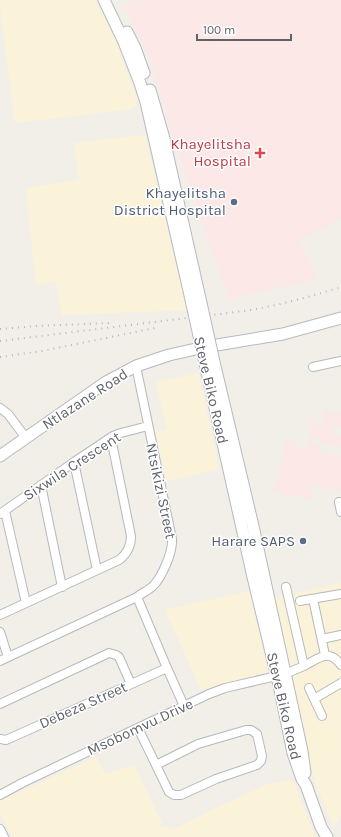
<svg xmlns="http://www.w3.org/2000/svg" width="341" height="837" font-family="Karla,sans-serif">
<rect width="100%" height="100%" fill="#f1efe8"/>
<path fill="#fce8e6" d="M143 0H341V218L299 240 317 279 229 299 186 174 171 132 151 60 123 5 129 3V1H143Z
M325 410 341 413V426L334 425 333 434 341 436V446L320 443V438L314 437 312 445 322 447 321 453 341 457V485L340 491 307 484 306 487 313 488 311 500 273 492 276 481H279V479H278L286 440 296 442 295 448 307 450 308 445H309L312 427 309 426 310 420 317 421 316 424 323 425Z"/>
<path fill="#fbf3d9" d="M2 0H96L117 44 122 61 137 98C137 103 136 105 132 109L15 123 0 7V1Z
M145 135 187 310 62 315 56 281 36 285 26 189 79 179 74 143Z
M199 373 219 469 167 481 155 433 167 430 156 382Z
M341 583V816L334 827 322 800 312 772 275 598Z
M250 591 268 673 201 690 165 610Z
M96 757 105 774 134 765 162 823 160 826 175 829 210 811 268 784 293 780 307 817 316 837H13L0 814V802L4 799 46 780Z"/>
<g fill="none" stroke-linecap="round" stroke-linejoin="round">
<defs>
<path id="street" d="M313 367 341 361
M0 408 8 414 26 438
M74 462 97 570
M41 485 62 587
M339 502 341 512
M5 511 26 603
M0 514 74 462 113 436 121 433 148 426
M137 597 167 668 184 706
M313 599 325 655
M300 601 341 594
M0 615 119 560C127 554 131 546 131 536L111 438
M0 632 8 657
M322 639 341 635
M0 661 137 597C142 593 149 590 153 586 162 577 173 552 172 539L136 366
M304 666C319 658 329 648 341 665
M309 688 322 716
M314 699 341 683
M0 704 109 653 116 655 119 657 131 684
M138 728 169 792 174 795H181L216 779 257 765 261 761 262 756 257 734 251 730H246L198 744 156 765
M0 739 6 740 167 668
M0 795 22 783 209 694 225 688 285 674 304 666 286 587
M0 829 4 837"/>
<path id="secondary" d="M104 0 124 42 140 83 146 102 192 304
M127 32 135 48 144 73
M150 90 163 135 201 303
M214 362 253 526 302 751 305 773
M205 363 253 577 279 685 293 753 302 779 306 785 321 827 327 837
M0 456 106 382 136 366 169 355 205 347 283 334 341 318"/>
</defs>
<use href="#street" stroke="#b5b8bc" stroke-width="10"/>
<use href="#secondary" stroke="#b6babf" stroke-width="13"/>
<use href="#street" stroke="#fff" stroke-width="8"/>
<use href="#secondary" stroke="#fff" stroke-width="11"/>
<path stroke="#b6b7b8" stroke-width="2" stroke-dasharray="1 5" stroke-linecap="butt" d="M0 329 36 326 111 323
M0 341 244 311C277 306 309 297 341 287
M0 357 42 351 155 328"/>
<defs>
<path id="secondary-bridge" d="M201 303 214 362
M192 304 205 363"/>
</defs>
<use href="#secondary-bridge" stroke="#b6babf" stroke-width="13" stroke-linecap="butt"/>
<use href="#secondary-bridge" stroke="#fff" stroke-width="11"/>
</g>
<path fill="#e0444e" stroke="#fff" stroke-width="1.5" d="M258 147h4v4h4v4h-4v4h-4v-4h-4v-4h4z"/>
<g fill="#5c6f8a" stroke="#fff" stroke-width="1.5">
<circle cx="234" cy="202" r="4"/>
<circle cx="303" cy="541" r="4"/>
</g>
<g text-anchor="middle" stroke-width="3" stroke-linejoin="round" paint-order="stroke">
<g font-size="15" fill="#be3a42" stroke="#fff" text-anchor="end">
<text x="251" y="149">Khayelitsha<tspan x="251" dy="17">Hospital</tspan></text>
</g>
<g font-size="15" fill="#4e5e75" stroke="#fff" text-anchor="end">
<text x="226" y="198">Khayelitsha<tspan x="226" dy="17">District Hospital</tspan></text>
<text x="295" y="546">Harare SAPS</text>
</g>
<g font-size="15" fill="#5f6368" stroke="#fff">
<text transform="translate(211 390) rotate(77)" y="5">Steve Biko Road</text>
<text transform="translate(85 399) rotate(-33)" y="5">Ntlazane Road</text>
<text transform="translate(72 466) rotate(-33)" y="5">Sixwila Crescent</text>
<text transform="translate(161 491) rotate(78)" y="5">Ntsikizi Street</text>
<text transform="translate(83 705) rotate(-24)" y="5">Debeza Street</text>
<text transform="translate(284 706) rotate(77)" y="5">Steve Biko Road</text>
<text transform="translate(140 727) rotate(-25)" y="5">Msobomvu Drive</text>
</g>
</g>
<path d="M197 34v6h94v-6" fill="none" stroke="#5f6368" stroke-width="2"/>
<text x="203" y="34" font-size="12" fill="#5f6368" stroke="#ffffff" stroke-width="3" paint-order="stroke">100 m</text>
</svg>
